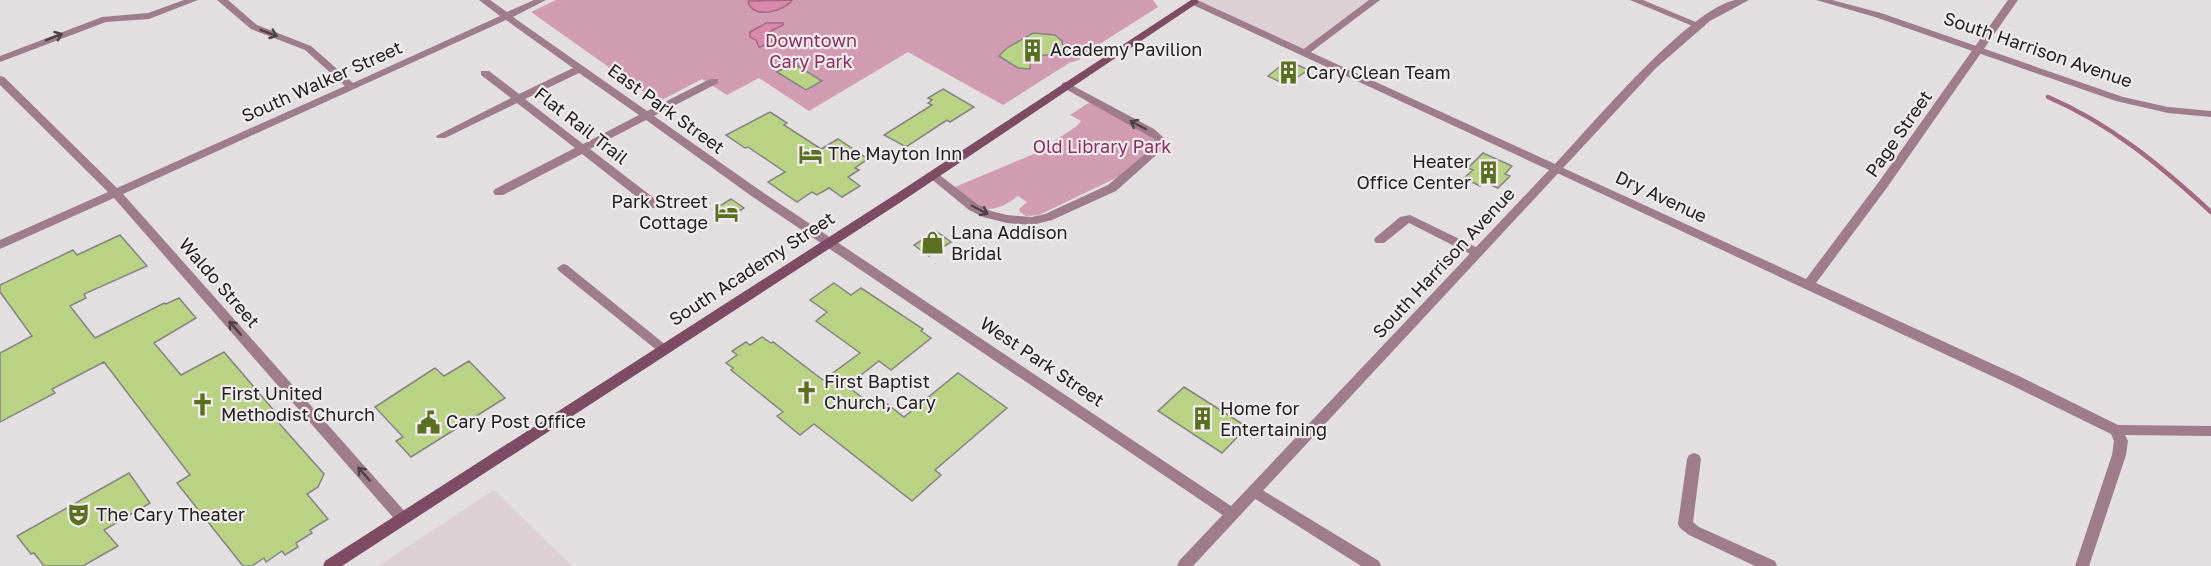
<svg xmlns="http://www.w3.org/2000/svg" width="2211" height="566" font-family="'Golos Text',sans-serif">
<rect width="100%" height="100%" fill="#e3dee0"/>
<path fill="#ddd0d5" d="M1189 0H1375L1304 53Z
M494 490 572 566H378Z"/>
<path fill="#d19cb2" d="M556 0H1153L1158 7 1087 52 1079 60 1069 63 1003 105 908 52 809 111 759 78 727 95 702 79 658 102 531 12Z
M1090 102 1152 136 1154 140 1152 147 1118 177 1039 215 1026 216 1020 212 1019 209 1027 202 1018 196C990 217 979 211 955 187L1036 153 1077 126 1081 121 1070 115Z"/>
<path fill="#d888ab" stroke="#a26982" stroke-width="1.5" d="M792 0C784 12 752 20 748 1Z
M766 23H783V25L769 32 772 43 759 47 756 40 750 37V32Z"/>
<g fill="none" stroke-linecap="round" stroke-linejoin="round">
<path stroke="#a26982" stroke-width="4.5" d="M2048 97C2111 124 2161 166 2211 212"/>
</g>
<path fill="#b9d284" stroke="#848582" stroke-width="1.5" d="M1033 33 1055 35 1062 41 1063 46 1054 54 1031 57 1030 69 1018 68 999 56 1007 48Z
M1288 60 1308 70 1286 85 1268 76Z
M793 63 822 81 806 90 777 72Z
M943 89 974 107 950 122 947 120 906 147 884 135 932 105 928 103 932 100 928 98Z
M770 112 787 123 784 125 821 149 838 139 868 159 855 168 859 170 848 177 860 186 842 197 829 188 817 195 812 192 797 202 768 182 785 172 748 147 745 148 726 135Z
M1483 153 1512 166 1505 174 1510 176 1498 188 1484 182 1480 186 1464 178 1473 170 1468 168Z
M731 199 744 208 731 216 718 207Z
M936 231 951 242 929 256 914 245Z
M120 235 147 266 84 294 86 298 70 306 95 338 164 303 166 304 179 298 196 318 154 343 181 375 224 352 282 420 278 422 324 474 318 487 307 494 328 519 310 530 312 533 296 543 298 547 285 555 282 551 266 562 264 558 252 566H243L177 483 190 475 104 362 52 389 55 393 0 422V353L32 336 0 292V285L73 250 77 255Z
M834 283 851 295 861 288 923 329 921 331 931 338 891 370 879 361 847 386 875 407 883 401 904 417 958 373 1007 408 935 470 941 475 912 501 814 424 800 435 777 416 783 412 731 370 733 368 726 363 737 355 732 351 746 342 750 345 762 337 771 343 773 342 823 380 860 353 816 321 827 312 810 300Z
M469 361 505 398 411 457 396 441 403 437 375 407 435 368 444 376Z
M1184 387 1247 427 1222 453 1158 411Z
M129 473 150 503 104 530 118 546 83 566H44L34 553 31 554 17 536Z"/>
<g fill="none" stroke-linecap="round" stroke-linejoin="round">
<path fill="#9f7c8a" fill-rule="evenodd" d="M184 0H198L149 19 106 22 0 62V56L102 17 148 13Z
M217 0H228L257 25 311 46 353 83 500 16 479 0H490L507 12 534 0H546L513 17 647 111 710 79H718V83L654 116 758 189 1237 510 1239 514 1237 518 1232 520 1227 518 750 195 646 120 590 149 659 202 661 205 659 208H651L582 154 503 195H495L493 192 495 189 575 148 517 103 445 138H437L436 136 511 98 481 75V71H489L519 94 573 68 506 20 123 194 407 514 409 518 407 522 402 524 397 522 114 198 0 249V240L108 192 0 85V76L4 77 117 188 345 86 305 50 251 29ZM579 73 639 115 583 144 525 99Z
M1369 0H1380L1307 55H1301V51Z
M1630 0H1643L1703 25 1698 28 1695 27Z
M2008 0H2018L1886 189 1816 283 2021 377 2118 425 2211 426V436L2125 435 2128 441 2126 455 2089 566H2075L2112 455 2114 441 2111 434 2011 385 1553 171 1552 169 1553 167H1561L1806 279 1878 183Z
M1066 82 1154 129 1164 138 1163 149 1116 191 1052 220 1032 225 1007 223 983 217 969 210 929 177 928 175 929 173H937L977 204 991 211 1007 215 1032 217 1045 214 1108 185 1154 146V139L1062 87V83Z
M1410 215 1482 250 1484 253 1478 257 1474 256 1409 223 1384 243H1376L1374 240 1376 237 1400 217Z
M563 264 567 265 667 346 669 349 667 352H659L559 271 557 268Z
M1694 453 1699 455 1701 459 1693 522 1699 527 1775 561 1777 566H1755L1689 535 1680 528 1678 524 1687 459 1689 455Z
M1254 485 1379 561 1381 566H1361L1249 495 1247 491 1249 487Z"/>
<path fill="#9f7c8a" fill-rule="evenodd" d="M1191 0H1197L1555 164C1591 126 1688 10 1735 0 1739 0 1744 0 1749 0L1710 21 1656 68 1193 566H1177L1179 561 1549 170 1191 4Z
M1816 0H1832L1881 13 2123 97 2168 107 2211 111V117L2168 113 2116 101 1875 17Z"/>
<path fill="#7d4c62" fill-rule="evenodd" d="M1191 0H1197L1199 2 904 200 342 566H323L325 561 896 194Z"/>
</g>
<defs><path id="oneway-shaft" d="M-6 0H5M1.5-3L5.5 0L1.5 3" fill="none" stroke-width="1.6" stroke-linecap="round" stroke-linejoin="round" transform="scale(1.5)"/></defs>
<g stroke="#4e4246">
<use href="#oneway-shaft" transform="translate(269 33) rotate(21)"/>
<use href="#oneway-shaft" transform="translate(54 37) rotate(-22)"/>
<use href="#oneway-shaft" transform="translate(1138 125) rotate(-152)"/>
<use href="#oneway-shaft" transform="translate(980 210) rotate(28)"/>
<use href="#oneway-shaft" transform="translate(235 328) rotate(-131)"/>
<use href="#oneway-shaft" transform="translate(364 474) rotate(-131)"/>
</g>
<defs>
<symbol id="building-bare" viewBox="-9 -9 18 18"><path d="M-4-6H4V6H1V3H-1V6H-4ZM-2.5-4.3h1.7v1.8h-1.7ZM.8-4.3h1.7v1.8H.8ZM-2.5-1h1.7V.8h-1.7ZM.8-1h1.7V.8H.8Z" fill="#5a7020" stroke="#f0ebed" stroke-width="2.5" paint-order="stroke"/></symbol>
<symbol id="hotel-bare" viewBox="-9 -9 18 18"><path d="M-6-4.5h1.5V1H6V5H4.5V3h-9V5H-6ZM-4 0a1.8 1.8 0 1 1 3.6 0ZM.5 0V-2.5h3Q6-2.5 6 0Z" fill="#5a7020" stroke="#f0ebed" stroke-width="2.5" paint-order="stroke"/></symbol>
<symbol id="shop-bare" viewBox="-9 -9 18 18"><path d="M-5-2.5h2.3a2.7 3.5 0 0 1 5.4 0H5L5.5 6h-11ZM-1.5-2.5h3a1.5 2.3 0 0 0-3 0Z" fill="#5a7020" stroke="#f0ebed" stroke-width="2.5" paint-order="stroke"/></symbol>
<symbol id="church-bare" viewBox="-9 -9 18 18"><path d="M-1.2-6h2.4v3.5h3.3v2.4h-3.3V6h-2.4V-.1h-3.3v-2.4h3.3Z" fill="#5a7020" stroke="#f0ebed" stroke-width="2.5" paint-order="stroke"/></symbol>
<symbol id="civic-bare" viewBox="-9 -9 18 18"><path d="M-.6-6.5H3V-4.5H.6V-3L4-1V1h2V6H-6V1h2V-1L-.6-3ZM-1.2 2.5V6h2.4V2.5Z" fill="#5a7020" stroke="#f0ebed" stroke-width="2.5" paint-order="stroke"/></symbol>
<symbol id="theatre-bare" viewBox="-9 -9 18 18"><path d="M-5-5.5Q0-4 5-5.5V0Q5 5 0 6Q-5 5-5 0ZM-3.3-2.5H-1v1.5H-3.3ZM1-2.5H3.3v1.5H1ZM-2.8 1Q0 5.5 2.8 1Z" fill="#5a7020" stroke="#f0ebed" stroke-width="2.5" paint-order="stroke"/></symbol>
</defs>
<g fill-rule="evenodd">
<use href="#building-bare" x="1016" y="34" width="33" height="33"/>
<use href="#building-bare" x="1272" y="56" width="33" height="33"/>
<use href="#hotel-bare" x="794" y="138" width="33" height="33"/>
<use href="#building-bare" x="1472" y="156" width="33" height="33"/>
<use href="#hotel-bare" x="710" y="196" width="33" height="33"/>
<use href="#shop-bare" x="916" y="226" width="33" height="33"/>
<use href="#church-bare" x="790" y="376" width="33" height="33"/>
<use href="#church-bare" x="186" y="388" width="33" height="33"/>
<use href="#building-bare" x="1186" y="402" width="33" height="33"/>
<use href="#civic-bare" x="412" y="406" width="33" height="33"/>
<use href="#theatre-bare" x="62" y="498" width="33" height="33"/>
</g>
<g text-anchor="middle" stroke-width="4.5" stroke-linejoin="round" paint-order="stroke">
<g font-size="18" fill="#8d2f5e" stroke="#f0ebed">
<text x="811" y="47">Downtown<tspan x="811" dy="21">Cary Park</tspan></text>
<text x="1102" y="153">Old Library Park</text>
</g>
<g font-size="18" fill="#232222" stroke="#f0ebed" text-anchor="start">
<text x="1050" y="56">Academy Pavilion</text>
<text x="1306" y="79">Cary Clean Team</text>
<text x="828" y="160">The Mayton Inn</text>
<text x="1471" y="168" text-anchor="end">Heater<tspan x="1471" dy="21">Office Center</tspan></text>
<text x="708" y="208" text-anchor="end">Park Street<tspan x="708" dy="21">Cottage</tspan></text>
<text x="951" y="239">Lana Addison<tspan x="951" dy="21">Bridal</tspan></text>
<text x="824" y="388">First Baptist<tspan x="824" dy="21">Church, Cary</tspan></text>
<text x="221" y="400">First United<tspan x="221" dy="21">Methodist Church</tspan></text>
<text x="1220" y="415">Home for<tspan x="1220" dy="21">Entertaining</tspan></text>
<text x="446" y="428">Cary Post Office</text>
<text x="96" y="521">The Cary Theater</text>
</g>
<g font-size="18" fill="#232222" stroke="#f0ebed">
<text transform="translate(2038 50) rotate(19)" y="6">South Harrison Avenue</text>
<text transform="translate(322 82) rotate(-24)" y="6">South Walker Street</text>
<text transform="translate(666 109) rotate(36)" y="6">East Park Street</text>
<text transform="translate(581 126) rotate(38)" y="6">Flat Rail Trail</text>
<text transform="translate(1899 134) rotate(-55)" y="6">Page Street</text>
<text transform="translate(1661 197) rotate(25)" y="6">Dry Avenue</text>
<text transform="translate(1444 263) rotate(-47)" y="6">South Harrison Avenue</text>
<text transform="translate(752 269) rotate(-33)" y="6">South Academy Street</text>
<text transform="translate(219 283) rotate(49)" y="6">Waldo Street</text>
<text transform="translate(1042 362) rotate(34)" y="6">West Park Street</text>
</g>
</g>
</svg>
